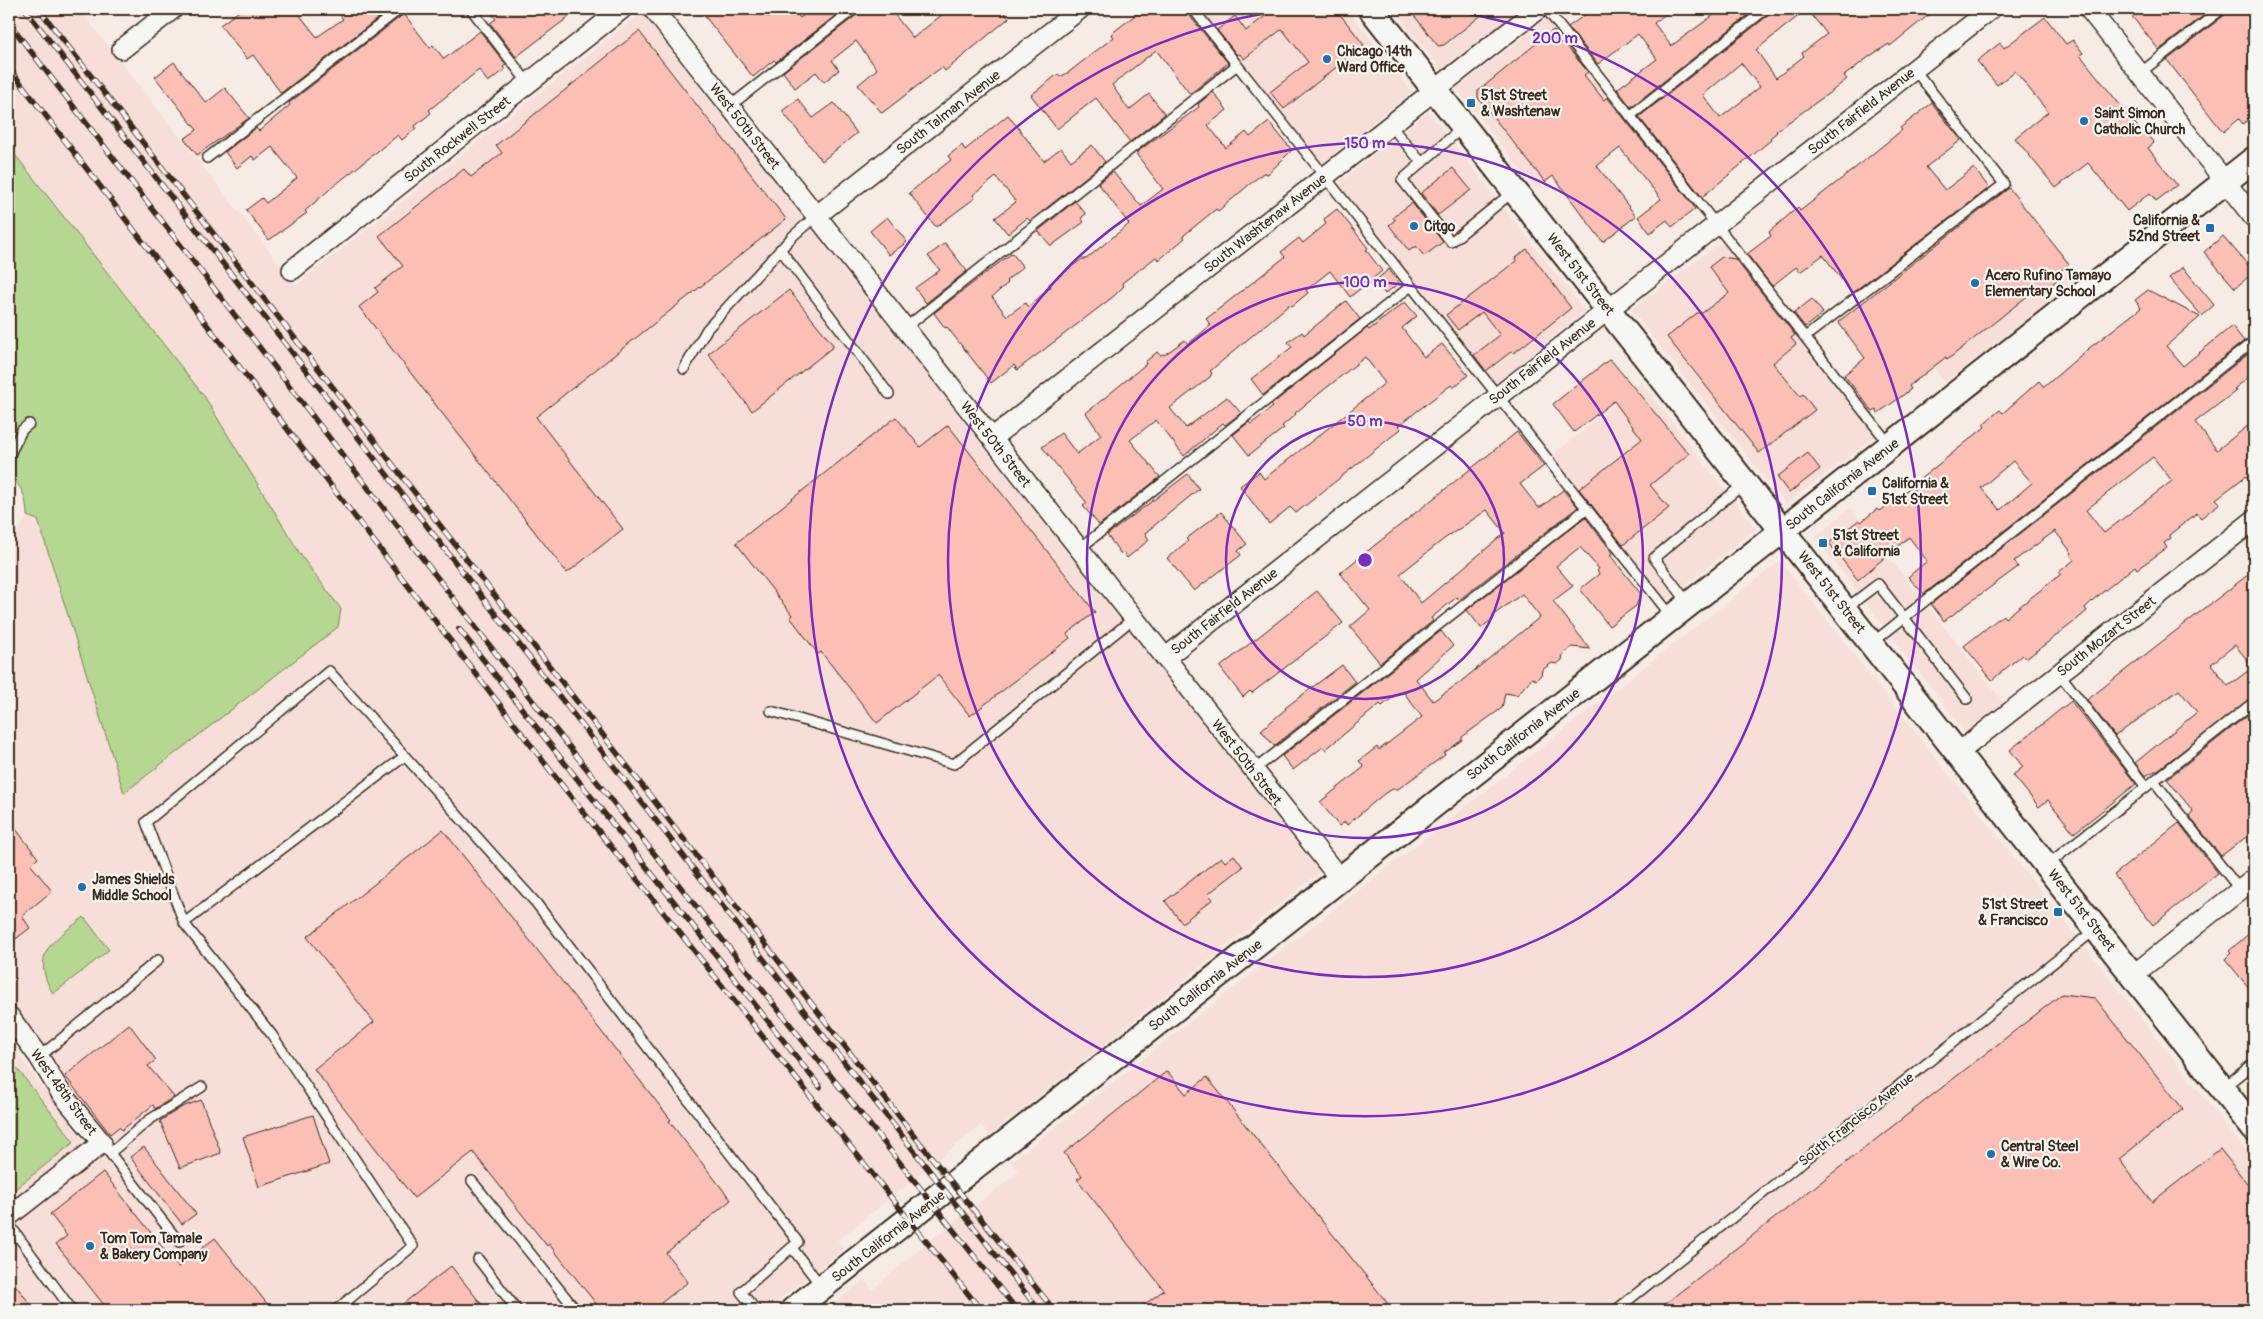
<svg xmlns="http://www.w3.org/2000/svg" width="2263" height="1319" font-family="Pangolin,sans-serif">
<rect width="100%" height="100%" fill="#f7ebe6"/>
<filter id="ink" filterUnits="userSpaceOnUse"><feTurbulence type="fractalNoise" baseFrequency=".02" numOctaves="2"/><feDisplacementMap in="SourceGraphic" scale="10" xChannelSelector="R" yChannelSelector="G"/><feConvolveMatrix kernelMatrix="1 2 1 2 8 2 1 2 1" color-interpolation-filters="sRGB"/></filter>
<g filter="url(#ink)">
<path fill="#f8ded8" d="M9 9H79L296 285 641 13 1320 872 990 1135 981 1125 838 1240 844 1249 765 1310H9V1041L43 1089 59 1077 9 998V540L18 532 27 516 38 520 124 793 338 627 341 609 302 557 204 396 9 147Z
M1193 9H1347L1412 92 1317 167Z
M1393 9H1521L1441 69Z
M1551 15 1630 116 1536 189 1457 89Z
M1428 112 1585 311 1491 388 1333 187Z
M2004 184 2078 279 1945 382 1870 286Z
M1726 238 1880 433 1786 504 1631 310Z
M1641 383 1756 529 1662 604 1548 459Z
M1850 508 2004 703 1966 733 1815 537Z
M1780 561 2254 1161V1310H826L865 1279 872 1290 927 1243 1019 1172 1011 1162Z"/>
<path fill="#b6d791" stroke="#788058" d="M9 147 204 396 302 557 341 609 338 627 124 793 38 520 27 516C26 498 24 488 9 476Z
M84 917 109 950 53 994C29 951 54 941 84 917Z
M9 1058 74 1142 9 1194Z"/>
<path fill="#fbbfb6" stroke="#3b2a1e" fill-rule="evenodd" d="M242 9H295L317 37 343 19 335 9H390L281 93 253 55 247 59 220 25Z
M488 9H579L516 57 490 23 496 19Z
M699 9H762L768 17 779 9H793L800 18 811 9H844L776 62 774 60 753 77Z
M860 9H890L913 38 949 9H1002L1009 18 945 71 942 67 882 113 858 85 877 69 856 41 832 60 839 70 824 82 816 72 795 88 783 72 858 14Z
M1143 9H1184L1228 63 1190 94 1156 50 1112 85 1129 110 1149 94 1165 114 1130 142 1096 98 1057 129 1031 95 1058 74 1060 77 1069 72 1114 37 1111 34Z
M1274 9H1336L1364 45 1284 109 1270 92 1308 62 1282 29 1244 59 1240 54 1237 55 1217 30 1235 16 1246 31Z
M1409 9H1489L1444 45 1438 46Z
M1593 9H1672L1654 23 1671 46 1722 9H1756L1631 107 1617 89 1657 59 1638 34 1598 64 1568 27Z
M1772 9H1936L1890 46 1889 44 1870 56 1844 76 1847 79 1832 91 1776 131 1777 132 1770 138 1771 140 1702 197 1639 117 1770 14ZM1807 9 1827 34 1802 53 1804 56 1776 78 1756 50ZM1741 63 1760 87 1720 118 1703 95Z
M2126 9H2212L2159 50Z
M2228 9H2254V31L2246 38 2254 49V115L2243 124 2239 119 2223 132 2167 60 2226 14Z
M404 14 430 48 433 45 444 59 480 31 506 65 503 67 505 70 488 82 479 70 429 110 431 113 415 126 416 128 402 140 398 135 330 189 305 211 307 213 269 240 246 210 262 198 266 203 297 178 272 147 255 160 252 156 237 168 225 152 256 128 259 131 290 105 289 103Z
M2045 17 2066 44 2073 40 2083 53 2080 55 2141 131 2143 130 2154 143 2148 148 2177 185 2156 201 2150 193 2127 211 2088 163 2056 188 2015 138 2048 112 2015 71 1997 85 1977 61 2000 43 2004 48Z
M1553 30 1588 72 1584 75 1604 100 1607 97 1693 205 1695 209 1672 227 1667 220 1650 233 1638 217 1661 199 1620 148 1597 166 1636 216 1603 242 1553 176 1545 182 1478 98V91Z
M639 31 786 219 536 417 623 529 567 573 359 307 378 292 375 288 403 266 379 236 464 169 471 177 502 153 496 145Z
M174 62 206 103 225 88 249 118 197 155 184 139 197 130 155 77Z
M1213 92 1227 110 1208 125 1226 148 1246 132 1250 137 1269 122 1292 150 1268 174 1263 173 1218 211 1216 209 1183 236 1185 238 1159 260 1156 257 1122 283 1124 286 1114 296 1054 342 1017 370 1014 365 991 383 947 327 945 328 934 313 1012 253 1023 267 1006 281 1008 283 992 297 1007 316 1025 303 1028 307 1051 287 1049 284 1082 259H1086L1129 224 1098 183 1113 172 1141 206 1163 189 1137 155V152L1199 107 1198 104Z
M798 99 813 118 834 103 857 133 822 161 782 111Z
M1932 103 1961 140 1926 167 1945 190 1974 168 1989 188 1852 293 1823 255 1800 272 1796 267 1772 286 1747 254 1771 236 1769 232 1798 207 1800 211 1854 169 1902 130 1900 128Z
M1008 115 1044 161 1061 148 1071 161 1092 145 1105 162 1030 221 1027 218 1008 234 995 218 1016 202 996 177 973 195 975 198 936 227 909 193 951 160 948 156 962 145 965 150Z
M1453 168 1471 190 1438 215 1421 193Z
M2009 188 2069 264 2059 272 2062 276 2039 295 2035 290 1947 360 1946 357 1909 386 1911 389 1898 399 1878 413 1876 410 1873 412 1844 375 1865 358 1838 322Z
M1075 201 1086 214 1081 218 1084 222 1051 246 1038 231Z
M1412 203 1443 242 1424 256 1416 246 1409 251 1389 225 1395 220 1393 217Z
M1337 209 1368 248 1366 250 1382 271 1350 297 1330 271 1306 290 1308 293 1292 306 1290 304 1210 371 1212 373 1210 377 1170 408 1186 428 1227 397 1241 413 1225 425 1223 423 1184 456 1156 420 1130 440 1160 477 1099 525 1083 506 1087 503 1042 447 1061 433 1077 454 1101 435 1086 413 1146 364 1145 362 1157 352 1160 355 1163 354 1164 355 1185 340 1188 344 1211 325 1206 319 1285 257 1281 252 1299 238 1303 243 1326 224 1324 219Z
M887 217 907 242 889 255 870 231Z
M2223 236 2254 272 2235 288 2204 252Z
M945 243 967 271 926 303 915 288 940 270 928 256Z
M1527 249 1571 308 1514 353 1512 351 1486 371 1474 355 1500 335 1482 312 1458 330 1446 315 1516 261 1515 258Z
M1722 257 1735 259 1795 335 1791 338 1796 344 1773 363 1800 396 1803 394 1815 410 1759 453 1667 337 1697 313H1702L1729 293 1709 267Z
M2183 267 2214 305 2202 316 2169 278Z
M1389 269 1399 283 1385 294 1375 281Z
M789 290 834 346 752 411 708 354Z
M2148 290 2200 317 2166 346 2183 366 2232 326 2244 341 1924 594 1908 577 1927 561 1909 537 1858 580 1829 543 1859 520 1861 522 1877 509 1879 511 1898 497 1985 427 1983 424 2000 410 2003 413 2039 381 2044 387 2088 349 2141 308 2135 300ZM2013 461 2032 483 2000 510 1981 488Z
M1812 299 1823 313 1805 327 1794 313Z
M1346 301 1360 319 1263 395 1251 379 1292 347 1288 342 1302 332 1304 335Z
M1405 302 1417 316 1402 328 1424 357 1442 344 1468 375 1453 388 1451 385 1398 426 1401 429 1296 513 1290 507 1269 524 1240 486 1259 472 1264 479 1385 383 1365 357 1295 413 1296 414 1282 426 1284 428 1249 455 1233 435 1249 422 1251 424 1273 407 1271 405 1367 328 1369 330Z
M2252 351 2254 354V373L2234 389 2236 391 2195 422 2217 450 2254 421V486L2246 476 2216 499 2220 503 2201 518 2197 513 2169 535 2171 538 2164 543 2167 548 2137 569 2135 566 2093 600 2085 608 2087 611 2074 622 2026 659 2022 655 1992 680 1964 646 2003 615 2005 618 2061 574 2059 572 2074 560 2070 554 2072 553 2055 531 2014 561 2018 567 1944 621 1931 604ZM2153 457 2172 481 2104 533 2086 510Z
M1610 359 1689 454 1650 485 1669 508 1623 545 1579 489 1642 439 1614 401 1574 432 1553 404Z
M896 417 920 447 948 425 1095 612 1067 634 1070 638 970 716 938 675 877 723 821 652 818 654 790 617 792 615 736 543Z
M1517 432 1544 466 1520 484 1538 507H1541L1563 490 1578 507 1459 600 1457 597 1431 618 1433 621 1380 663 1350 627 1370 610 1340 573ZM1487 510 1505 533 1421 603 1400 574 1444 539Z
M1808 453 1820 469 1789 493 1777 477Z
M1188 474 1199 489 1145 533 1149 540 1127 558 1123 552 1121 554 1107 535Z
M1221 512 1247 544 1238 551 1241 555 1194 591 1167 558 1188 541 1186 539Z
M1585 517 1613 553 1610 555 1641 594 1636 606 1609 626 1580 589 1599 574 1597 571 1599 569 1580 547 1556 566 1573 586 1553 601 1590 649 1572 647 1563 654 1562 660 1557 664 1552 663 1542 670 1541 675 1536 680 1532 678 1517 695 1505 693 1502 708 1462 737V740L1444 753 1445 755 1398 789H1393L1385 793 1347 825 1345 822 1339 826 1320 802 1364 767 1359 761 1377 747 1379 750 1422 717 1402 690 1382 706 1380 704 1325 750 1323 747 1293 770 1282 756 1441 631 1453 646 1416 679 1433 701 1459 683 1540 617 1522 594 1492 616 1494 618 1481 628 1467 610Z
M2254 570V696L2159 769 2145 776 2135 763 2197 712 2179 690 2115 736 2087 700ZM2235 645 2253 667 2228 686 2211 664Z
M1317 591 1343 623 1252 693 1250 691 1243 697 1220 667Z
M1342 665 1355 682 1274 746 1261 730 1286 709 1285 708Z
M2071 701 2136 784 2074 833 2048 800 2039 807 2013 775 2023 767 2010 750Z
M2254 710V831L2221 856 2189 816 2193 811 2167 779Z
M9 820 38 858 31 865 52 891 22 916 30 928 9 944Z
M2179 823 2218 873 2153 925 2114 875Z
M443 830 671 1120 669 1121 731 1200 666 1253 688 1282 661 1303 666 1310H601L549 1244 547 1246 473 1152 414 1198 314 1069 374 1022 307 937Z
M1234 855 1243 867 1208 894 1213 899 1182 923 1165 901 1221 857 1225 862Z
M2254 929V994L2225 959 2231 953 2229 951Z
M2062 994 2095 998 2183 1109 2119 1159 2152 1202 2220 1149 2254 1192V1310H1657Z
M129 1024 156 1060 148 1066 174 1097 155 1109 153 1105 122 1130 119 1127 110 1134 65 1076Z
M1167 1071 1186 1094 1207 1077 1393 1310H1137L1164 1290 1077 1179 1082 1176 1064 1153Z
M201 1100 221 1153 180 1168 160 1121 182 1107Z
M313 1115 329 1164 259 1187 243 1137Z
M144 1147 196 1214 182 1224 130 1157Z
M103 1172 178 1267 215 1238 272 1310H108L56 1244 67 1236 50 1214Z
M451 1266 486 1310H395Z
M9 1277 35 1310H9Z"/>
<g fill="none" stroke-linecap="round" stroke-linejoin="round">
<defs>
<path id="service" d="M471 9 528 83
M1193 9 1672 617
M1546 9 1890 445
M2140 73 2222 9
M730 106 854 9
M1630 116 1766 9
M1390 125 1422 163
M1464 126 1402 180 1451 242 1514 191
M207 158 400 9
M780 249 889 394
M905 328 1237 65
M1805 337 2004 184 1914 69
M684 369 707 329 793 236 816 216
M9 456 22 430 29 424
M1079 549 1411 286
M1688 603 1654 558 1745 483
M1845 609 1878 584 1967 699
M1872 643 2254 341
M2059 673 2146 787
M771 711 954 764 1134 618
M1254 770 1587 508
M2154 781 2240 890
M2047 865 2254 702
M184 923 405 756
M39 1057 158 960
M2223 1088 2254 1063
M102 1143 179 1242
M110 1153 149 1120 202 1087
M472 1181 576 1310
M9 1224 72 1310
M792 1248 822 1287
M478 1259 517 1310
M336 1310 413 1246 272 1035 184 923 146 822 329 671 536 903 798 1242 741 1292 756 1310
M1616 1310 2096 929"/>
<path id="minor" d="M653 9 1340 879
M2089 9 2254 218
M122 49 173 9
M816 216 1080 9
M292 270 622 9
M992 438 1538 9
M1165 658 1991 9
M1958 753 2254 520
M2133 975 2254 879
M9 1016 39 1057 61 1093 102 1143 9 1216"/>
<path id="tertiary" d="M1371 9 2254 1129
M793 1310 2254 159"/>
</defs>
<use href="#service" stroke="#3b2a1e" stroke-width="12"/>
<use href="#minor" stroke="#3b2a1e" stroke-width="22"/>
<use href="#tertiary" stroke="#3b2a1e" stroke-width="28"/>
<use href="#service" stroke="#f6f6f2" stroke-width="9"/>
<use href="#minor" stroke="#f6f6f2" stroke-width="19"/>
<use href="#tertiary" stroke="#f6f6f2" stroke-width="24"/>
<defs>
<path id="rail" d="M25 9 811 1020 1039 1310
M39 9 916 1138 1054 1310
M9 23 528 695 1017 1310
M9 68 557 779 981 1310
M459 629 820 1087"/>
</defs>
<use href="#rail" stroke="#3b2a1e" stroke-width="5.5"/>
<use href="#rail" stroke="#f6f6f2" stroke-width="4" stroke-dasharray="11" stroke-linecap="butt"/>
</g>
</g>
<g fill="none" stroke="#7b2cbf" stroke-width="2.5">
<circle cx="1365" cy="560" r="139"/>
<circle cx="1365" cy="560" r="278"/>
<circle cx="1365" cy="560" r="417"/>
<path d="M1438 9A556 556 0 1 1 1292 9"/>
</g>
<g fill="#1f6fb2" stroke="#f6f6f2" stroke-width="2">
<circle cx="1327" cy="59" r="5"/>
<rect x="1466" y="98" width="10" height="10" rx="2.5"/>
<circle cx="2084" cy="121" r="5"/>
<circle cx="1414" cy="226" r="5"/>
<rect x="2205" y="223" width="10" height="10" rx="2.5"/>
<circle cx="1975" cy="283" r="5"/>
<rect x="1867" y="486" width="10" height="10" rx="2.5"/>
<rect x="1818" y="538" width="10" height="10" rx="2.5"/>
<circle cx="82" cy="887" r="5"/>
<rect x="2053" y="907" width="10" height="10" rx="2.5"/>
<circle cx="1991" cy="1154" r="5"/>
<circle cx="90" cy="1246" r="5"/>
</g>
<g text-anchor="middle" stroke-width="4.5" stroke-linejoin="round" paint-order="stroke">
<g font-size="14" font-weight="bold" fill="#3b2a1e" stroke="#f6f6f2" text-anchor="start">
<text x="1337" y="56">Chicago 14th<tspan x="1337" dy="16">Ward Office</tspan></text>
<text x="1481" y="100">51st Street<tspan x="1481" dy="16">&amp; Washtenaw</tspan></text>
<text x="2094" y="118">Saint Simon<tspan x="2094" dy="16">Catholic Church</tspan></text>
<text x="2200" y="225" text-anchor="end">California &amp;<tspan x="2200" dy="16">52nd Street</tspan></text>
<text x="1424" y="231">Citgo</text>
<text x="1985" y="280">Acero Rufino Tamayo<tspan x="1985" dy="16">Elementary School</tspan></text>
<text x="1882" y="488">California &amp;<tspan x="1882" dy="16">51st Street</tspan></text>
<text x="1833" y="540">51st Street<tspan x="1833" dy="16">&amp; California</tspan></text>
<text x="92" y="884">James Shields<tspan x="92" dy="16">Middle School</tspan></text>
<text x="2048" y="909" text-anchor="end">51st Street<tspan x="2048" dy="16">&amp; Francisco</tspan></text>
<text x="2001" y="1151">Central Steel<tspan x="2001" dy="16">&amp; Wire Co.</tspan></text>
<text x="100" y="1243">Tom Tom Tamale<tspan x="100" dy="16">&amp; Bakery Company</tspan></text>
</g>
<g font-size="14" fill="#3b2a1e" stroke="#f6f6f2">
<text transform="translate(1861 111) rotate(-38)" y="5">South Fairfield Avenue</text>
<text transform="translate(948 112) rotate(-38)" y="5">South Talman Avenue</text>
<text transform="translate(745 126) rotate(52)" y="5">West 50th Street</text>
<text transform="translate(457 139) rotate(-38)" y="5">South Rockwell Street</text>
<text transform="translate(1265 223) rotate(-38)" y="5">South Washtenaw Avenue</text>
<text transform="translate(1581 274) rotate(52)" y="5">West 51st Street</text>
<text transform="translate(1542 361) rotate(-38)" y="5">South Fairfield Avenue</text>
<text transform="translate(996 444) rotate(52)" y="5">West 50th Street</text>
<text transform="translate(1842 484) rotate(-38)" y="5">South California Avenue</text>
<text transform="translate(1832 592) rotate(52)" y="5">West 51st Street</text>
<text transform="translate(1224 611) rotate(-38)" y="5">South Fairfield Avenue</text>
<text transform="translate(2106 636) rotate(-38)" y="5">South Mozart Street</text>
<text transform="translate(1523 734) rotate(-38)" y="5">South California Avenue</text>
<text transform="translate(1247 762) rotate(52)" y="5">West 50th Street</text>
<text transform="translate(2082 910) rotate(52)" y="5">West 51st Street</text>
<text transform="translate(1205 985) rotate(-38)" y="5">South California Avenue</text>
<text transform="translate(64 1092) rotate(54)" y="5">West 48th Street</text>
<text transform="translate(1856 1119) rotate(-38)" y="5">South Francisco Avenue</text>
<text transform="translate(888 1236) rotate(-38)" y="5">South California Avenue</text>
</g>
</g>
<circle cx="1365" cy="560" r="8" fill="#7b2cbf" stroke="#f6f6f2" stroke-width="2.5"/>
<g font-size="15" text-anchor="middle" font-weight="bold" fill="#7b2cbf" stroke="#f6f6f2" stroke-width="4.5" stroke-linejoin="round" paint-order="stroke">
<text x="1555" y="43">200 m</text>
<text x="1365" y="148">150 m</text>
<text x="1365" y="287">100 m</text>
<text x="1365" y="426">50 m</text>
</g>
<rect width="2263" height="1319" fill="none" stroke="#f6f6f2" stroke-width="30"/>
<rect x="15" y="15" width="2233" height="1289" fill="none" stroke="#3b2a1e" stroke-width="2" filter="url(#ink)"/>
</svg>
